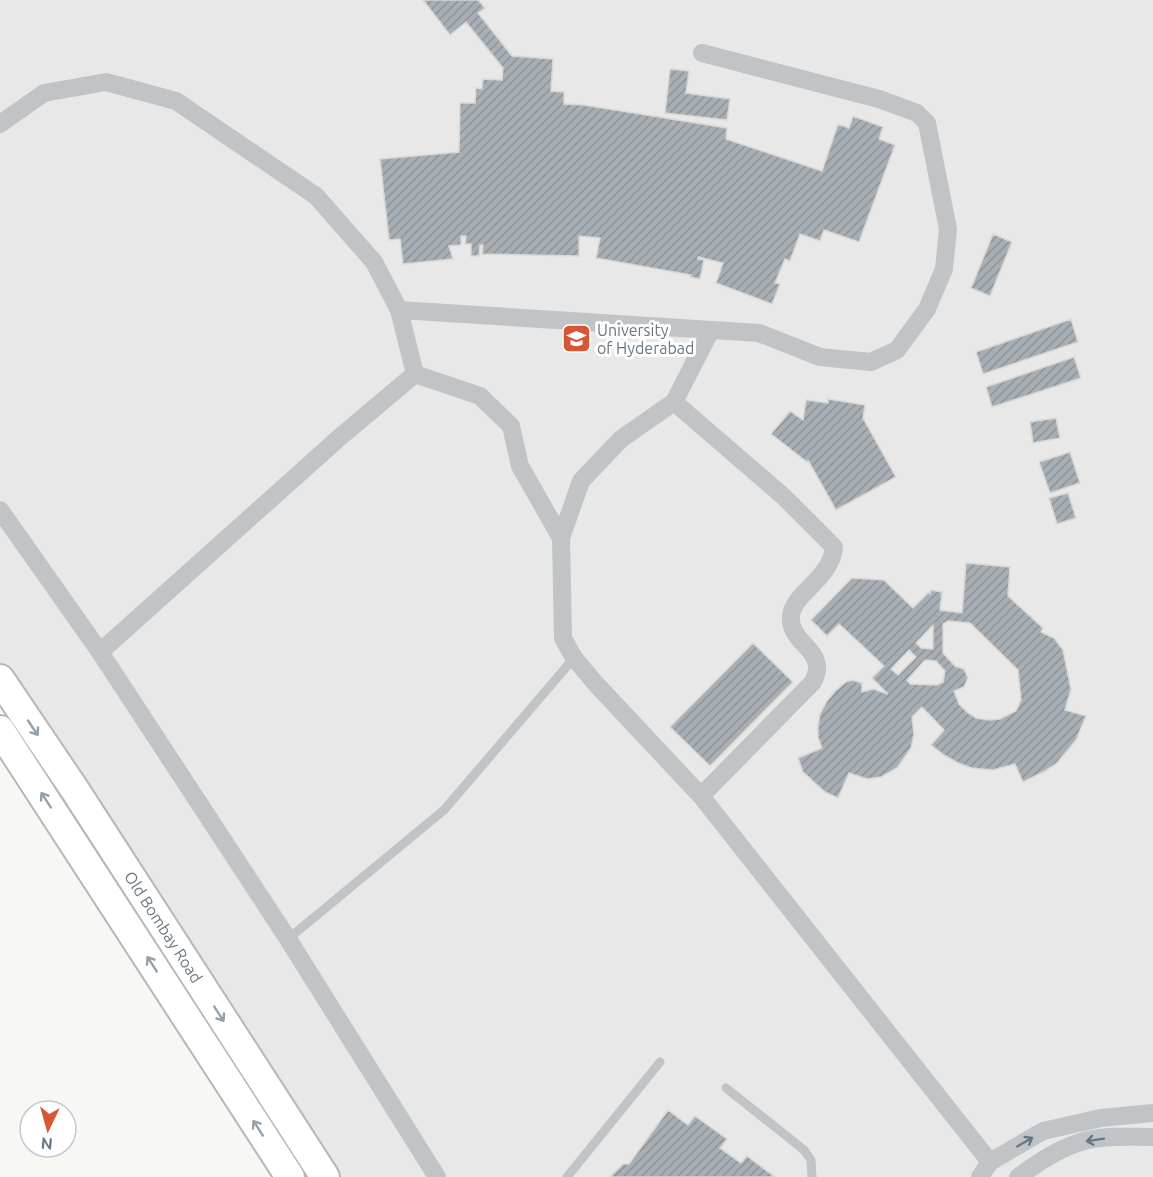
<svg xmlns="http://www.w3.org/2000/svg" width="1153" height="1177" font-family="Ubuntu,sans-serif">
<defs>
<pattern id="building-hatch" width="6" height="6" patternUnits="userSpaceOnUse" patternTransform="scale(1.5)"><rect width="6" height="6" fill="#a8afb4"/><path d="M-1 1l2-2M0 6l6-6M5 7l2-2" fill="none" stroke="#8d9398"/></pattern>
</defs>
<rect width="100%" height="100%" fill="#f7f7f4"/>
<path fill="#e7e8e7" d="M0 0H1153V1177H338L0 679Z"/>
<path fill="url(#building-hatch)" stroke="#d8d8d6" stroke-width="1.5" fill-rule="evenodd" d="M423 0H478L485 8 478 13 512 56 553 59 551 91 564 92V104L584 105 727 128 726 139 822 171 838 124 849 128 853 116 883 127 879 139 895 145 859 242 824 230 820 241 800 234 790 261 785 259 775 283 780 284 772 304 716 283 723 263 698 257V259L704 260 700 279 690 277 691 275 596 258 600 238 579 236V256L482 254 483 245H480L479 256H471V244H465L466 236H461V245L449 246 453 259 403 264 400 239 389 240 380 159 459 152 460 103H475L476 88 482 89 483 79 502 80 503 68 466 22 450 35Z
M670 69 689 71 686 93 730 99 727 120 665 113Z
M993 234 1012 242 990 296 971 288Z
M1071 319 1078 342 983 374 976 352Z
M1074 357 1081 378 992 407 986 387Z
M828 399 865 405 863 418 896 477 836 510 808 460 807 462 771 434 790 411 803 420 806 400 828 403Z
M1056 418 1060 438 1033 443 1030 422Z
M1070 452 1080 483 1050 493 1039 462Z
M1068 493 1076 518 1057 524 1049 498Z
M966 563 1010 567 1008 596 1043 628 1041 632 1054 638 1063 650 1071 689 1065 710 1086 716 1076 740 1056 764 1045 771 1023 782 1015 764 993 770 972 768 958 763 944 755 931 745 944 730 922 707 912 717 914 734 911 748 897 768 881 777 867 779 849 773 838 798 825 792 803 772 798 758 822 748 818 737V726L820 714 827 701 835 691 846 682 852 680 862 683V692L873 689 888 694 872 678 884 666 839 624 827 636 811 620 852 578 884 580 913 608 929 592 930 594 931 590 942 592 940 610 962 613ZM948 621 970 623 1018 670 1021 700 1016 711 1000 719 989 720 976 718 968 713 959 704 954 691 964 687 968 678 964 669 955 666 943 653V624ZM933 625V649L921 648 916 643ZM909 650 916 657 898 675 891 669ZM925 660 936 661 945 671 943 682 937 685 910 684 907 680Z
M753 643 793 682 710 766 670 727Z
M668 1110 688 1125 695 1116 727 1139 720 1148 741 1163 747 1156 775 1177H610L623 1164H629Z"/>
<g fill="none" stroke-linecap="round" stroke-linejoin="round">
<defs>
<g id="primary">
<path id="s1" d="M0 679 75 790 325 1177"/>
<path d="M0 730 290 1177"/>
</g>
</defs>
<use href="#primary" stroke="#b4b8bb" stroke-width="32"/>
<path stroke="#c0c4c7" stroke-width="9" d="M288 939 444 810 574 658
M726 1088 804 1150 811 1160 812 1177
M567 1177 660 1062"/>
<path stroke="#c0c4c7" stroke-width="18" d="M0 124 44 93 106 82 176 101 316 196 374 262 399 310 759 333 820 357 871 362 897 350 927 309 944 269 948 229 927 123 917 113 879 99 702 53
M399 310 415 374 480 396 511 426 520 466 561 538
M711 330 674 402 621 439 581 481 561 538 563 638 574 658 596 684 701 796 990 1162
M674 402 783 496 834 547C831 580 792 593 791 617 789 645 830 650 813 682L701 796
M0 510 100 652 288 939 437 1177
M100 652 340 437 415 374
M980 1177 990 1162 1043 1131 1101 1118 1153 1113
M1018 1177C1039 1162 1062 1146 1088 1140 1109 1135 1132 1137 1153 1137"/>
<use href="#primary" stroke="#fff" stroke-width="28"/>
</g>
<defs><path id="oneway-shaft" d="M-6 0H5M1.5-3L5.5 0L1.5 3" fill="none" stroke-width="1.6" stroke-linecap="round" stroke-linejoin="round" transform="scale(1.5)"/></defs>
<g stroke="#95a0a8">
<use href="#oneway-shaft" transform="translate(33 728) rotate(56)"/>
<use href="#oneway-shaft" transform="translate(46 800) rotate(-123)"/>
<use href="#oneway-shaft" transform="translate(152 964) rotate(-123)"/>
<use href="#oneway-shaft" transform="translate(219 1014) rotate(57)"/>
<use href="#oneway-shaft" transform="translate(258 1128) rotate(-123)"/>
</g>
<g stroke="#687783">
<use href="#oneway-shaft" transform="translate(1095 1140) rotate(171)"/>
<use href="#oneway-shaft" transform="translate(1025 1142) rotate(-30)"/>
</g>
<defs>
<symbol id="university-square" viewBox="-11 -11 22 22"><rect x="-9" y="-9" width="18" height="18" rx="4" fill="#d75733" stroke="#fff"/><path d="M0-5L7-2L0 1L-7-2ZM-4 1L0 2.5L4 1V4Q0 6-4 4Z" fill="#fff"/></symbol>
</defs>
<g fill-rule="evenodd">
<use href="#university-square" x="560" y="322" width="33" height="33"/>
</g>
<g text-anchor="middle" stroke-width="6" stroke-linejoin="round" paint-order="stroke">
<g font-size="16" fill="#687783" stroke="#fff" text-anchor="start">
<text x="597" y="336">University<tspan x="597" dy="18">of Hyderabad</tspan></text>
</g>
<g font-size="16" fill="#687783" stroke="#fff">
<text dy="6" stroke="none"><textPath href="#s1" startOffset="297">Old Bombay Road</textPath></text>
</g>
</g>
<g transform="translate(48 1129) rotate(185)"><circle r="28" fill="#ffffff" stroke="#c3c9cd" stroke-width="1.5"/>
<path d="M0-4.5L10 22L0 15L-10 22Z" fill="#d75733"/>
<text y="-9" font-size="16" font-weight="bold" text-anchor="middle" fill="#687783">N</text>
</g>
</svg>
